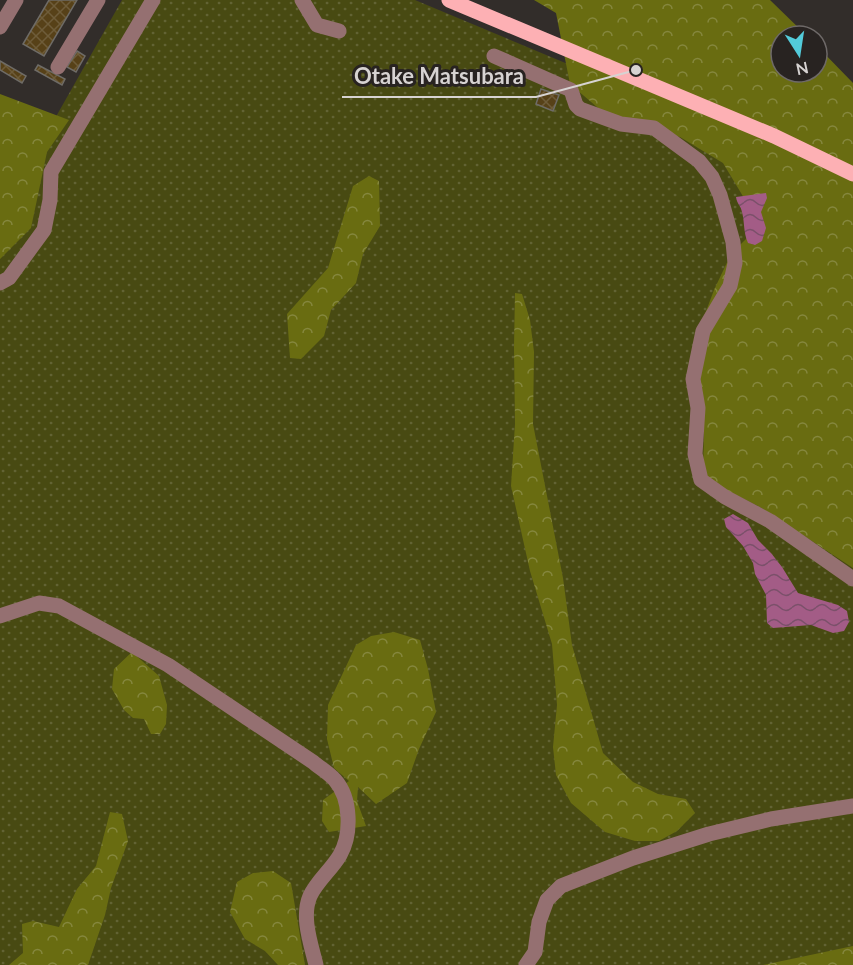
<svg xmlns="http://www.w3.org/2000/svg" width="853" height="965" font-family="Lato,sans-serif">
<defs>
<pattern id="grass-dots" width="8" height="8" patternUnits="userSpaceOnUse" patternTransform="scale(1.5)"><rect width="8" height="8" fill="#484a12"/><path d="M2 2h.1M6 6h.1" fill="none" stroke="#626334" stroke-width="1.8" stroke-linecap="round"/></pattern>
<pattern id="forest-crowns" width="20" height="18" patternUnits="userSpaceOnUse" patternTransform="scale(1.5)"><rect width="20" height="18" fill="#696c11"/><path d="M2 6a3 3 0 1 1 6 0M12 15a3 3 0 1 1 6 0" fill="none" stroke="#85873e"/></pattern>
<pattern id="water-waves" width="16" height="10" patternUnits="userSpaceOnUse" patternTransform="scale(1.5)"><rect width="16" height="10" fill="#a35c86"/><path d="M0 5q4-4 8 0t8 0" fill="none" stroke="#7b506a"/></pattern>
<pattern id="building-cross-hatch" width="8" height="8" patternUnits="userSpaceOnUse" patternTransform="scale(1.5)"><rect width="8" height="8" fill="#574118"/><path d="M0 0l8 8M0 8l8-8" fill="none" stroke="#6e5c39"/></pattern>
</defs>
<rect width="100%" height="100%" fill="#322d2a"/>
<path fill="url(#grass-dots)" d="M122 0H415L637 93 853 191V965H0V153L32 159Z"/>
<path fill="url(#forest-crowns)" d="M534 0H770L807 36H781V72H817V46L853 83V568L760 507 716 485 703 472 704 434 694 357 702 322 714 290 731 254 750 235 753 213 723 163 680 137 642 128 604 113 570 84 556 13Z
M0 94 69 120 47 152 31 228 0 259Z
M369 176 379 181 380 226 363 254 356 283 331 310 324 336 301 359 290 358 287 314 328 268 353 186Z
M515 293 522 294 530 320 534 352 533 424 563 578 572 645 603 753 633 782 658 794 686 799 695 813 677 831 659 841H635L605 832 571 803 556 775 553 747 557 705 552 644 530 571 511 486 515 424 514 347Z
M394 632 420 640 428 669 436 712 419 749 407 783 376 804 358 787 357 801 366 826 329 832 322 821 323 800 349 781 334 768 327 739 328 705 356 645 371 636Z
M132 652 159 676 167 705 166 724 160 734H151L144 719 133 718 124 710 112 689 114 669Z
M110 812 122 814 128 841 111 888 105 915 88 965H9L23 953 22 924 33 921 59 927 77 889 96 866Z
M273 871 291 883 305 965H278L265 951 245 939 230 912 237 882 253 873Z
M853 946V965H763Z"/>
<path fill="url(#water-waves)" d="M766 193 767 198 761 212 766 228 762 241 755 245 748 243C743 231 745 224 742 212 741 206 737 204 736 197Z
M733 514 748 523 758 540 771 553 782 567 798 593 838 605 847 611 849 622 844 631 833 633 811 625 773 628 767 623 766 595 755 574 753 563 743 546 726 527 724 519Z"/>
<path fill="url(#building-cross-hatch)" stroke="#6e6b66" stroke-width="1.5" d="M49 0H77L44 56 23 44Z
M77 51 85 56 76 72 67 67Z
M0 61 26 76 22 83 0 70Z
M38 65 65 79 62 85 35 70Z
M541 89 559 95 553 111 536 104Z"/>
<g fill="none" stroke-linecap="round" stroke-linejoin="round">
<path stroke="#957071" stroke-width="15" d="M302 0 317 25 339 31
M0 27 16 0
M494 56 571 90 576 105 580 109 621 124 654 128 699 161 712 177 720 195 733 242 735 263 730 286 703 331 693 379 698 408 695 454 701 480 725 497 770 521 853 579
M58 67 98 0
M0 283 9 278 44 230 50 200 51 172 153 0
M0 616 39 603 59 606 168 665 313 762C320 768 329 773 335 780 351 798 352 834 340 855 332 869 317 881 310 896 301 917 311 944 316 965
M526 965 535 952 539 922 547 900 561 886 633 858 709 834 771 819 853 806"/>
<path stroke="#fdb0b4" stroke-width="15" d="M449 0 774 136 853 174"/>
</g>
<path fill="none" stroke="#d7d3d2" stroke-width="2" d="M636 70L536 97H342"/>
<circle fill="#d7d3d2" stroke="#282321" stroke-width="2" cx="636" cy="70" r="6"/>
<g font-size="22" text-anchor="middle" font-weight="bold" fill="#d7d3d2" stroke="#282321" stroke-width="6" stroke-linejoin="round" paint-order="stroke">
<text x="439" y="84">Otake Matsubara</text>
</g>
<g transform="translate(799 54) rotate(168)"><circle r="28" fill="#282321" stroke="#6e6968" stroke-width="1.5"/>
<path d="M0-4.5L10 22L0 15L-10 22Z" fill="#53cbda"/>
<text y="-9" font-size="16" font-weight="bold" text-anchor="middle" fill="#d7d3d2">N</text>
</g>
</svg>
